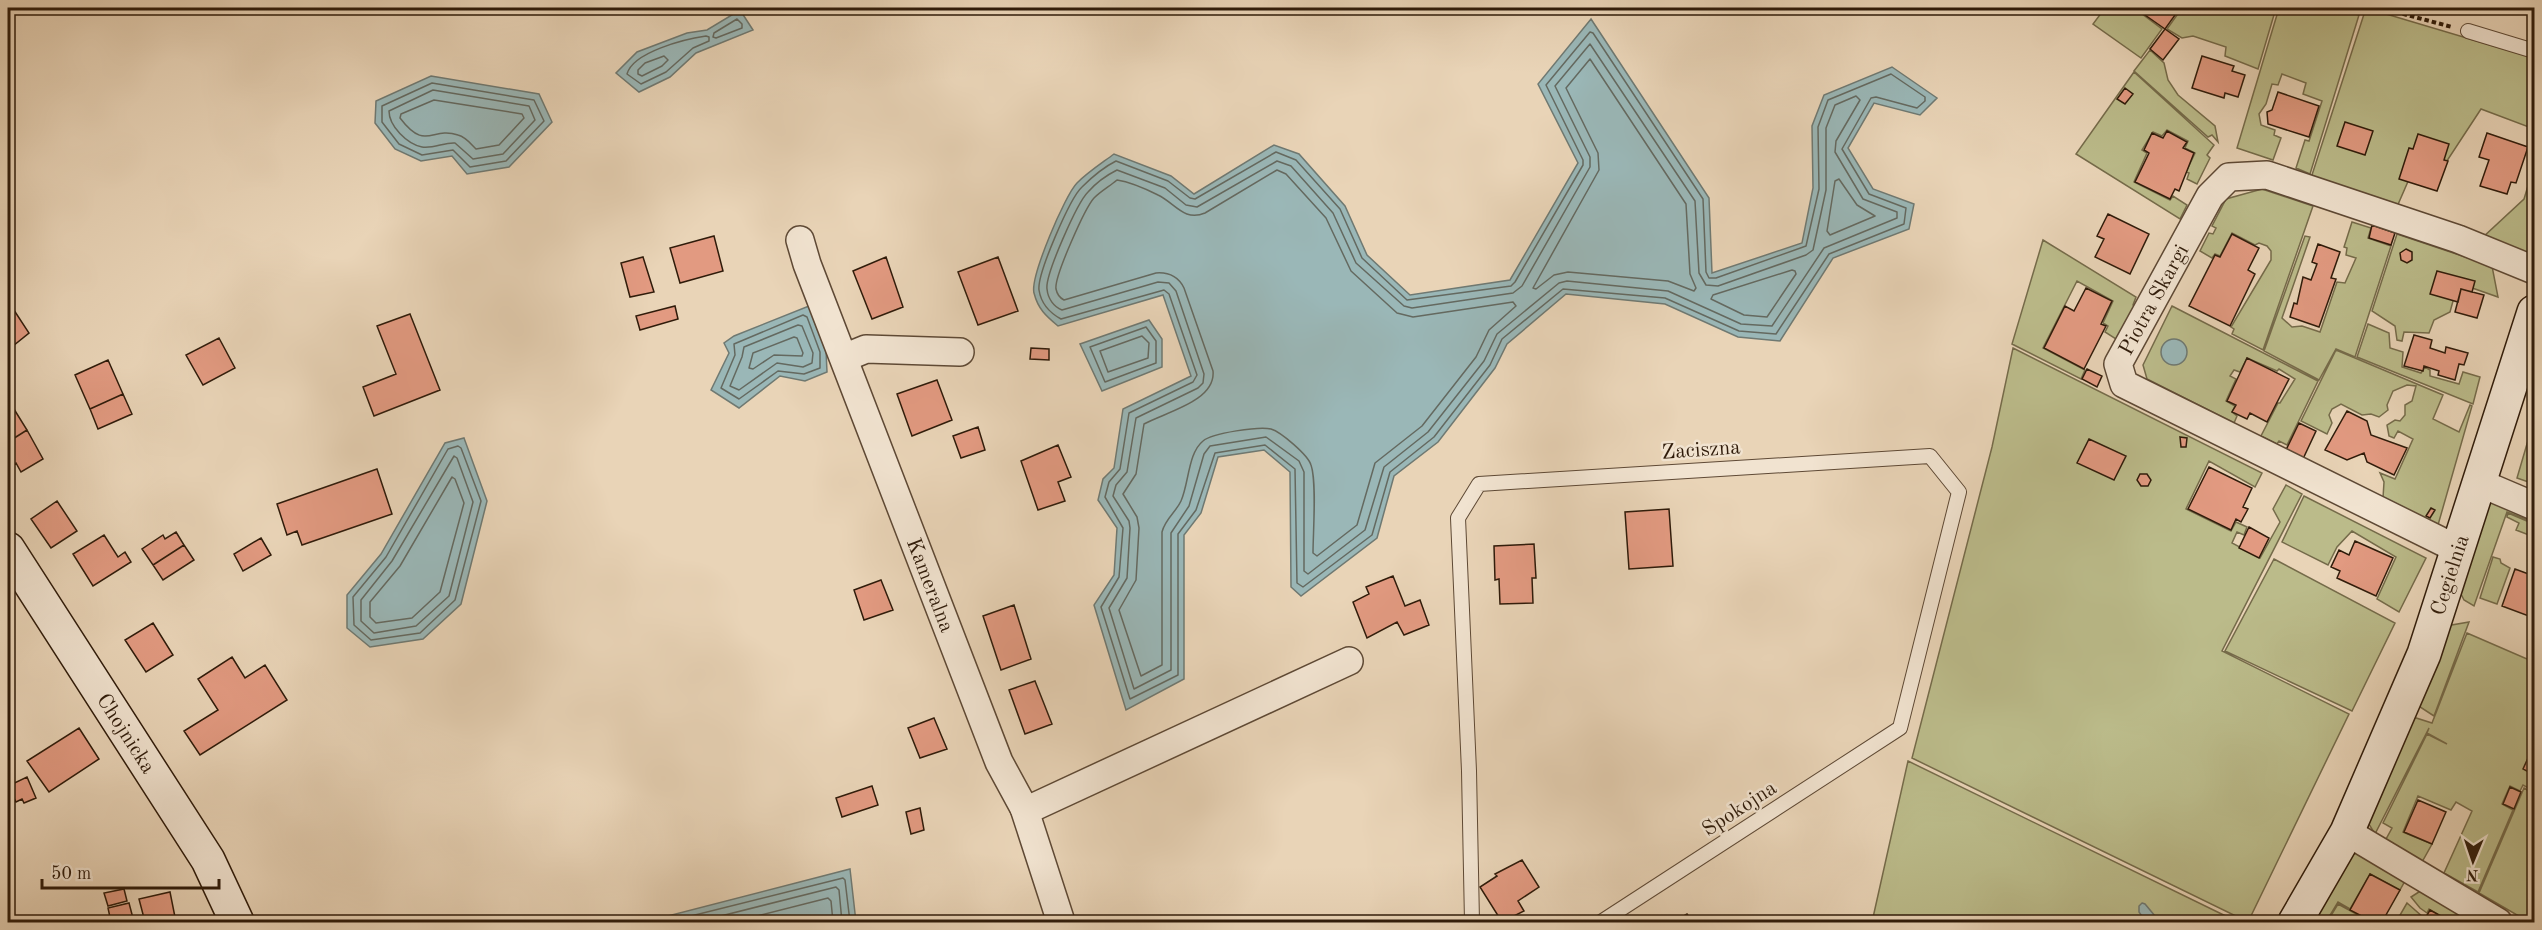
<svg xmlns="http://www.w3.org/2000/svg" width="2542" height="930" font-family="'Old Standard TT',serif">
<rect width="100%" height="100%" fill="#e9d4b7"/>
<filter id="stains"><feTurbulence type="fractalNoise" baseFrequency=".00333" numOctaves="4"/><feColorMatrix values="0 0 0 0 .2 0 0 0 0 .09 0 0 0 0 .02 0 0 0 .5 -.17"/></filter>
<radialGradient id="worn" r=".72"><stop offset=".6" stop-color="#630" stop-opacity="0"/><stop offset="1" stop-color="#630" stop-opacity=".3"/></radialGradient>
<path fill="#bbbb8a" stroke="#756b4a" stroke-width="1.5" d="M2105 8H2134L2162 29 2141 58 2093 24Z
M2182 8H2276L2258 69 2225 56 2226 47 2193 36 2182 38 2167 29Z
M2279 8H2336L2359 15 2310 174 2296 168 2305 140 2309 141 2322 101 2303 94 2306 83 2282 74 2278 85 2272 84 2266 104 2259 114 2261 125 2275 130 2274 135 2281 138 2273 160 2237 148Z
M2366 8 2534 58V129L2481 109 2441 170H2413L2396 209 2311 178Z
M2150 50 2164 63 2168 80 2178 95 2215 126 2218 142 2212 135 2208 137 2134 71Z
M2134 72 2214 145 2207 155 2210 158 2197 184 2187 179 2189 173 2186 172 2195 153 2185 148 2188 141 2167 130 2162 136 2153 132 2142 150 2147 153 2134 182 2170 200 2173 196 2187 205 2180 219 2076 154Z
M2534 166V250L2532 257 2481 239 2524 199Z
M2262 189 2313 206 2263 350 2232 334 2234 329 2231 327 2271 260V251L2267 246 2259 243 2255 245 2232 233 2220 256 2215 254 2212 258 2200 251 2209 233 2213 234 2216 228 2212 226 2226 199Z
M2352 222 2371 228 2368 238 2391 246 2355 357 2336 349 2319 380 2264 351 2305 236 2310 237 2282 318 2292 327 2302 326 2320 332 2337 282 2345 283 2356 258 2346 255 2347 248 2344 247Z
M2397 234 2492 266 2498 297 2458 283 2450 312 2434 320 2429 333 2404 332 2402 341 2397 340 2395 326 2372 311Z
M2043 240 2136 297 2133 305 2136 307 2119 341 2105 332 2108 326 2103 323 2113 301 2077 281 2043 348 2085 370 2081 379 2012 344Z
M2172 306 2318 381 2287 445 2279 441 2277 444 2261 436 2278 403H2280L2295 379 2279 369 2277 371 2247 358 2240 372 2234 370 2230 376 2236 379 2226 401 2235 406 2232 412 2237 416 2234 423 2147 379 2143 365Z
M2368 324 2389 333 2390 348 2403 352 2402 367 2421 373 2425 367 2430 370V376L2459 384 2463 372 2480 377 2473 404 2357 357Z
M2013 348 2262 473 2255 487 2209 461 2186 509 2231 531 2236 522 2247 527 2244 535 2237 532 2232 543 2260 558 2280 522 2273 509 2286 485 2302 494 2222 651 2349 714 2248 922 1912 758 1992 447Z
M2336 350 2443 395 2433 419 2459 432 2470 405 2472 406 2438 525 2383 498 2384 482 2380 473 2395 479 2413 439 2398 431 2394 438 2389 436 2387 425 2395 420 2400 421 2405 415V405L2412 401 2416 386 2407 385 2393 391 2387 405 2388 410 2379 417 2371 414 2362 415 2341 404 2332 409 2329 415 2332 423 2327 434 2301 421Z
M2534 420V484L2517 478Z
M2304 496 2426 558 2399 612 2377 599 2396 557 2352 531 2337 547 2328 565 2282 542Z
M2493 500 2534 511V522L2507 512 2474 606 2464 600 2458 588 2488 503Z
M2508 513 2534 524V537L2516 530 2519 523 2507 517Z
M2493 557 2500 559 2501 563 2510 568 2497 604 2480 598Z
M2274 559 2395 623 2352 711 2225 651Z
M2469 622 2434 716 2417 705 2446 626Z
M2467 633 2534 662V791L2523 785 2520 791 2510 786 2502 804 2513 810 2478 892 2444 873 2472 811 2456 802 2451 810 2418 796 2403 832 2432 844 2422 862 2385 841 2392 828 2383 823 2427 734 2447 744 2427 733 2429 728 2375 834 2367 821 2413 717 2432 723Z
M1908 761 2238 922H1872Z
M2524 788 2534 794V922H2529L2479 893Z
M2356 853 2406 879 2400 890 2370 874 2350 909 2338 902 2326 922H2307L2348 856Z
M2422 890 2477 922H2450L2429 909 2427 913 2420 908 2411 897Z
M2407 903 2424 918 2422 922H2396Z
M2338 904 2371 922H2327Z"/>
<path fill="#9ab7b7" stroke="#6f7972" stroke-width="1.5" d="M740 10 753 30 696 53 670 77 639 92 616 73 637 52 687 33 707 30Z
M1591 19 1709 198 1712 273 1802 243 1813 188 1812 126 1824 95 1892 67 1937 98 1920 115 1874 103 1848 148 1873 189 1914 204 1909 229 1833 258 1780 341 1738 337 1665 304 1566 294 1507 344 1495 368 1438 442 1394 476 1377 538 1301 596 1291 587 1290 472 1264 450 1218 457 1201 513 1184 535V679L1126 710 1094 605 1114 575 1117 528 1098 500 1103 479 1114 468 1123 409 1191 376 1163 295 1058 326C1046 316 1038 309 1034 293 1030 277 1065 195 1077 183 1088 172 1102 163 1114 154L1171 176 1194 194 1274 145 1299 154 1345 206 1367 255 1410 295 1510 280 1578 163 1538 84Z
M431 76 539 94 552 122 509 167 467 174 452 156 421 161 395 149 375 123 376 101Z
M809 306 826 351 827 372 805 381 780 376 739 408 711 390 729 353 724 343 734 336Z
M1149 320 1162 339V367L1102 391 1080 344Z
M2161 352a13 13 0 1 1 26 0a13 13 0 1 1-26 0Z
M464 438 487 501 461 604 423 639 370 647 347 628V595L381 554 445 443Z
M850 869 856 922H661L660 918Z
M2142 903 2145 904 2160 922H2146L2139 912V906Z"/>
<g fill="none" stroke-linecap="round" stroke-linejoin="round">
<path stroke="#646960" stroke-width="1.5" d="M737 19 742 24V28L716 38 713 37 714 33Z
M1590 32 1593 33 1703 199 1706 272 1709 278H1716L1806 246 1819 189 1818 127 1828 100 1891 74 1925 97V101L1917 108 1876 97 1871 98 1842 149 1869 194 1906 208 1904 224 1829 254 1776 334 1739 331 1665 298 1563 289 1502 339 1490 365 1434 437 1390 472 1372 535 1303 587 1297 583 1295 469 1265 445 1215 453 1196 510 1178 534V675L1130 699 1101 607 1119 577 1123 528 1105 497 1109 482 1120 469 1129 413 1193 382 1197 375 1169 294 1164 290 1061 319C1050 313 1041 303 1039 290 1037 274 1070 198 1082 187 1091 178 1104 167 1116 161L1168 181 1190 198 1195 199 1276 152 1296 160 1340 209 1362 258 1407 300 1511 286 1515 282 1583 165V160L1546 85Z
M706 36 709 37V41L693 48 666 72 641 84 627 74C633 52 685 39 706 36Z
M1590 44 1695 201 1699 273 1706 285 1718 286 1806 255 1813 250 1826 190V128L1835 105 1856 96 1860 100 1836 141 1835 152 1863 199 1897 212V218L1824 248 1772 326 1741 324 1668 291 1567 281 1559 283 1497 334 1484 361 1428 432 1384 467 1365 530 1308 574 1304 571V472L1299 461 1266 437 1210 446 1204 454 1189 506 1171 533V670L1134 689 1109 608 1127 578 1130 528 1129 521 1113 496 1116 485 1127 472 1136 418 1198 388 1203 383 1204 374 1176 291 1169 283 1158 282 1062 310C1054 307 1048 299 1047 289 1045 275 1077 203 1088 192 1095 184 1107 175 1117 170L1165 188 1186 205 1197 207 1277 161 1291 166 1333 213 1356 263 1404 306 1412 308 1513 293 1522 286 1590 167V157L1555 86Z
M664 56 668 60 662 66 642 76 638 74V70L645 63Z
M1590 59 1686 204 1690 274 1696 288 1694 291 1668 281 1568 272 1554 275 1536 289 1533 288 1599 170 1598 153 1566 88Z
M432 83 534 100 544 121 506 161 470 167 453 150 422 155 399 144 382 122V106Z
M433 90 529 106 535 120 503 154 473 159 455 143C445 142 433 149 422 147 407 144 389 126 389 111Z
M434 100 522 114 524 118 499 145 476 149C471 144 466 137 458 135 431 126 426 152 400 118L401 114Z
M1277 170 1286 174 1326 218 1351 271 1397 313 1413 317 1513 302 1516 306 1489 330 1476 357 1422 426 1375 463 1357 525 1317 556 1313 553C1313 533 1317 482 1311 465 1308 455 1281 432 1271 429 1260 426 1212 433 1203 441 1188 453 1189 483 1181 501 1176 512 1165 519 1162 532V665L1141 676 1119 610 1136 580 1139 528 1137 517 1123 494 1136 474 1144 424C1166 412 1216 401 1213 371L1184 288C1178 276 1169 272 1156 273L1064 300C1060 298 1057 294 1056 289 1054 277 1085 208 1094 198 1101 191 1110 186 1117 180 1130 182 1146 189 1158 195 1175 203 1184 222 1205 213Z
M1839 179 1857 205 1875 216 1830 235 1827 231 1835 181Z
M1792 270 1795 271 1796 274 1767 317 1744 315 1711 299 1713 295Z
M803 315 807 317 820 352V368L804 374 778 371 739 399 721 388 735 355 734 344Z
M798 325 802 326 813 353 812 363 803 367 777 363 739 390 730 386 742 357 744 347Z
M1146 327 1156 341V363L1105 382 1090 347Z
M1142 336 1149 343 1148 358 1108 372 1100 351Z
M794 337 797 338 803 353 802 356 774 355 753 369 749 368 753 353Z
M458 446 461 448 481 501 455 600 420 633 371 640 354 625 353 597 386 557 448 449Z
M454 456 457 458 473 502 449 596 416 626 374 633 361 621V600L392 561Z
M452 477 455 479 464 503 440 592 412 618 376 623 370 617V602L400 566Z
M667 922 843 878 845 880 850 922
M697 922 836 887 839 890 842 922
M733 922 828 898 831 901 833 922"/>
</g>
<path fill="#e29a81" stroke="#2f1b0a" stroke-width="1.5" d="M2135 8H2174L2178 11 2165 29Z
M2165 29 2179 39 2163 60 2150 49Z
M2202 56 2234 66 2232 71 2245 75 2238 97 2225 93 2224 98 2192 88Z
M2125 88 2133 94 2125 104 2117 99Z
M2278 92 2319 106 2309 137 2268 124 2267 112 2272 110Z
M2345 122 2373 131 2365 155 2337 146Z
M2167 131 2187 142 2183 148 2194 153 2179 191 2175 189 2170 199 2135 182 2149 153 2144 150 2152 133 2163 138Z
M2487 133 2528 147 2516 183 2511 182 2507 194 2480 186 2489 160 2479 157Z
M2418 134 2449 144 2444 160 2448 161 2437 191 2399 179 2409 148 2413 149Z
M2108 214 2149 234 2130 274 2095 257 2104 239 2097 236Z
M2372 225 2395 233 2391 245 2369 238Z
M2232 234 2259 248 2248 270 2255 274 2230 326 2189 306 2215 255 2220 257Z
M714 236 723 271 680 283 670 248Z
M2318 244 2340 252 2331 278 2336 279 2319 327 2290 317 2294 303 2297 304 2303 277 2311 280 2317 264 2312 262Z
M2406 249 2412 252V260L2407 263 2401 260 2400 253Z
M643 257 654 292 630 297 621 263Z
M886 257 903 307 872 319 853 271Z
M998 257 1018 311 978 325 958 272Z
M2437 271 2475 281 2472 292 2461 289 2458 302 2430 294Z
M2086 288 2112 301 2101 324 2106 326 2084 369 2044 348 2065 306 2074 311Z
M2461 289 2484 295 2477 318 2455 312Z
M8 301 29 333 8 350V338L10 336 8 332Z
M675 306 678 319 640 330 636 316Z
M410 314 440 390 374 416 363 387 396 374 377 326Z
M2414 335 2432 340 2430 348 2445 353 2446 347 2468 353 2464 365 2459 364 2455 380 2438 375 2439 371 2424 366 2423 371 2404 366Z
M219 338 235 368 203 385 186 355Z
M1031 348 1049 349V360L1030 359Z
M2247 358 2289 379 2267 422 2250 413 2247 419 2232 412 2236 405 2227 401Z
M108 360 123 394 90 409 75 375Z
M2087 369 2102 376 2097 387 2082 379Z
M937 380 952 420 912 436 897 394Z
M123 394 132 414 98 429 90 409Z
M9 401 27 430 8 442V402Z
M2347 411 2367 421 2371 435 2407 448 2394 475 2367 462 2364 453 2347 460 2325 450Z
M2299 423 2316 431 2302 461 2285 452Z
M978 427 985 450 961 458 953 436Z
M27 430 43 459 21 472 16 463 8 468V442Z
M2180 437 2187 438 2186 447H2181Z
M2089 439 2126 456 2114 480 2077 463Z
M1058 445 1071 477 1058 482 1065 501 1038 510 1021 461Z
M2209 467 2252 488 2243 507 2248 509 2241 522 2236 519 2231 530 2188 509Z
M377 469 392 514 302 545 297 531 287 535 277 504Z
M2140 474H2147L2151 480 2148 486H2141L2137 480Z
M57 501 77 531 51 548 31 519Z
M2431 508 2435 510 2430 518 2426 516Z
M1669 509 1673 566 1629 569 1625 512Z
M2249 527 2269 538 2259 558 2239 548Z
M176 532 184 545 153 565 142 549 163 535 165 539Z
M104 535 118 557 125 552 131 562 93 586 73 554Z
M261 538 271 555 243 571 234 554Z
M2355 541 2393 558 2376 596 2337 578 2340 571 2331 567 2339 550 2349 555Z
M1534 544 1536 578H1532L1533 603 1500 604 1499 579 1495 580 1494 546Z
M184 545 194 560 163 580 153 565Z
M2515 569 2534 576V618L2502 606Z
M1393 576 1405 606 1420 600 1429 625 1404 635 1397 622 1367 638 1353 602 1369 594 1366 587Z
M881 580 893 610 864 620 854 590Z
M1014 605 1031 659 1001 670 983 616Z
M153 623 173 655 146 672 125 640Z
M232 657 245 678 265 665 287 700 200 755 184 731 218 710 198 679Z
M1035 681 1052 724 1025 734 1009 690Z
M934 718 947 749 920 758 908 728Z
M79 728 99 759 49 792 27 761Z
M2533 747 2534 748V775L2523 769Z
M27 777 36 798 24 803 22 799 16 802 8 786Z
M872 786 878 805 842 817 836 798Z
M2510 787 2521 792 2514 809 2503 804Z
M2418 800 2446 812 2432 844 2404 832Z
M920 808 924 830 911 834 906 812Z
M1522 860 1539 887 1518 901 1524 911 1502 922 1480 887 1497 876 1495 874Z
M2370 874 2400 890 2382 922H2373L2350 910Z
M124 889 127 901 108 906 104 893Z
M170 892 176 922H145L139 899Z
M129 903 134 922H111L108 908Z
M2430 910 2450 921 2449 922H2423Z
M1687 914 1693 922H1673Z"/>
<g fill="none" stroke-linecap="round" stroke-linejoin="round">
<defs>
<path id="lane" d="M2468 31 2534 51
M1472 922 1469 771 1458 518 1479 484 1930 456 1959 492 1900 728 1601 922"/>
<g id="street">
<path id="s1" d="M800 240 807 264 999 762 1024 808 1061 922"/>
<path d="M844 358 866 349 960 352"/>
<path d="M2480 483 2534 506"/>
<path id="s2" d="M2457 549 2124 384 2118 364 2210 196 2229 177 2267 175 2458 239 2534 270"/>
<path d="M1024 808 1036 806 1349 661"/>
<path d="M2347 832 2498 922"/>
</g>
<g id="secondary">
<path id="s3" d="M8 549 208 860 237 922"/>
<path id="s4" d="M2295 922 2347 832 2424 654 2534 312"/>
</g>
</defs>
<use href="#lane" stroke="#5e4935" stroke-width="16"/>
<use href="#street" stroke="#5e4935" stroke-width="30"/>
<use href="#secondary" stroke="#2f1b0a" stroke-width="36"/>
<path stroke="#2f1b0a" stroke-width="4" stroke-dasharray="4.5 3" stroke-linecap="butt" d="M2381 8 2452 27"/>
<use href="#lane" stroke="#f1e3d0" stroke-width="14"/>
<use href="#street" stroke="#f1e3d0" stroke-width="27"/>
<use href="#secondary" stroke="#f1e3d0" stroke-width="33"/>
</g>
<g text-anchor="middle" stroke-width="5" stroke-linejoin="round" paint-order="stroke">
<g font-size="21" fill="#2f1b0a" stroke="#f1e3d0">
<text dy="7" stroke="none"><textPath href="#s2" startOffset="466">Piotra Skargi</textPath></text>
<text transform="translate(1701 449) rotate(-4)" y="7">Zaciszna</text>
<text dy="7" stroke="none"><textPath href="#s4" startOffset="381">Cegielnia</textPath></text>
<text dy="7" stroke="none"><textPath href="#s1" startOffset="369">Kameralna</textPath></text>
<text dy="7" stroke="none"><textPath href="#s3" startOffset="219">Chojnicka</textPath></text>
<text transform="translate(1739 808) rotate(-33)" y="7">Spokojna</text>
</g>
</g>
<rect width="2542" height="930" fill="none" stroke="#e9d4b7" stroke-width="30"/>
<rect x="9" y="9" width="2524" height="912" fill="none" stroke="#2f1b0a" stroke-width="3"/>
<rect x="15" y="15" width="2512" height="900" fill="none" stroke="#2f1b0a" stroke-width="1.5"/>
<g transform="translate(2473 861) rotate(182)" stroke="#f1e3d0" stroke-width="4.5" paint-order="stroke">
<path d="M0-4.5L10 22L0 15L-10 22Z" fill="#2f1b0a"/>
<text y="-9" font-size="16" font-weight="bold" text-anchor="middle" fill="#2f1b0a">N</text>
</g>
<path d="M42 879v9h177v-9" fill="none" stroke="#2f1b0a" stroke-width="3"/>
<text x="51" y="879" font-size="18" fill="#2f1b0a" stroke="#f1e3d0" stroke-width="4.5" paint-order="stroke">50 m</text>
<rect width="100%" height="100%" filter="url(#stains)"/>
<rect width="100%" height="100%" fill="url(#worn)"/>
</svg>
